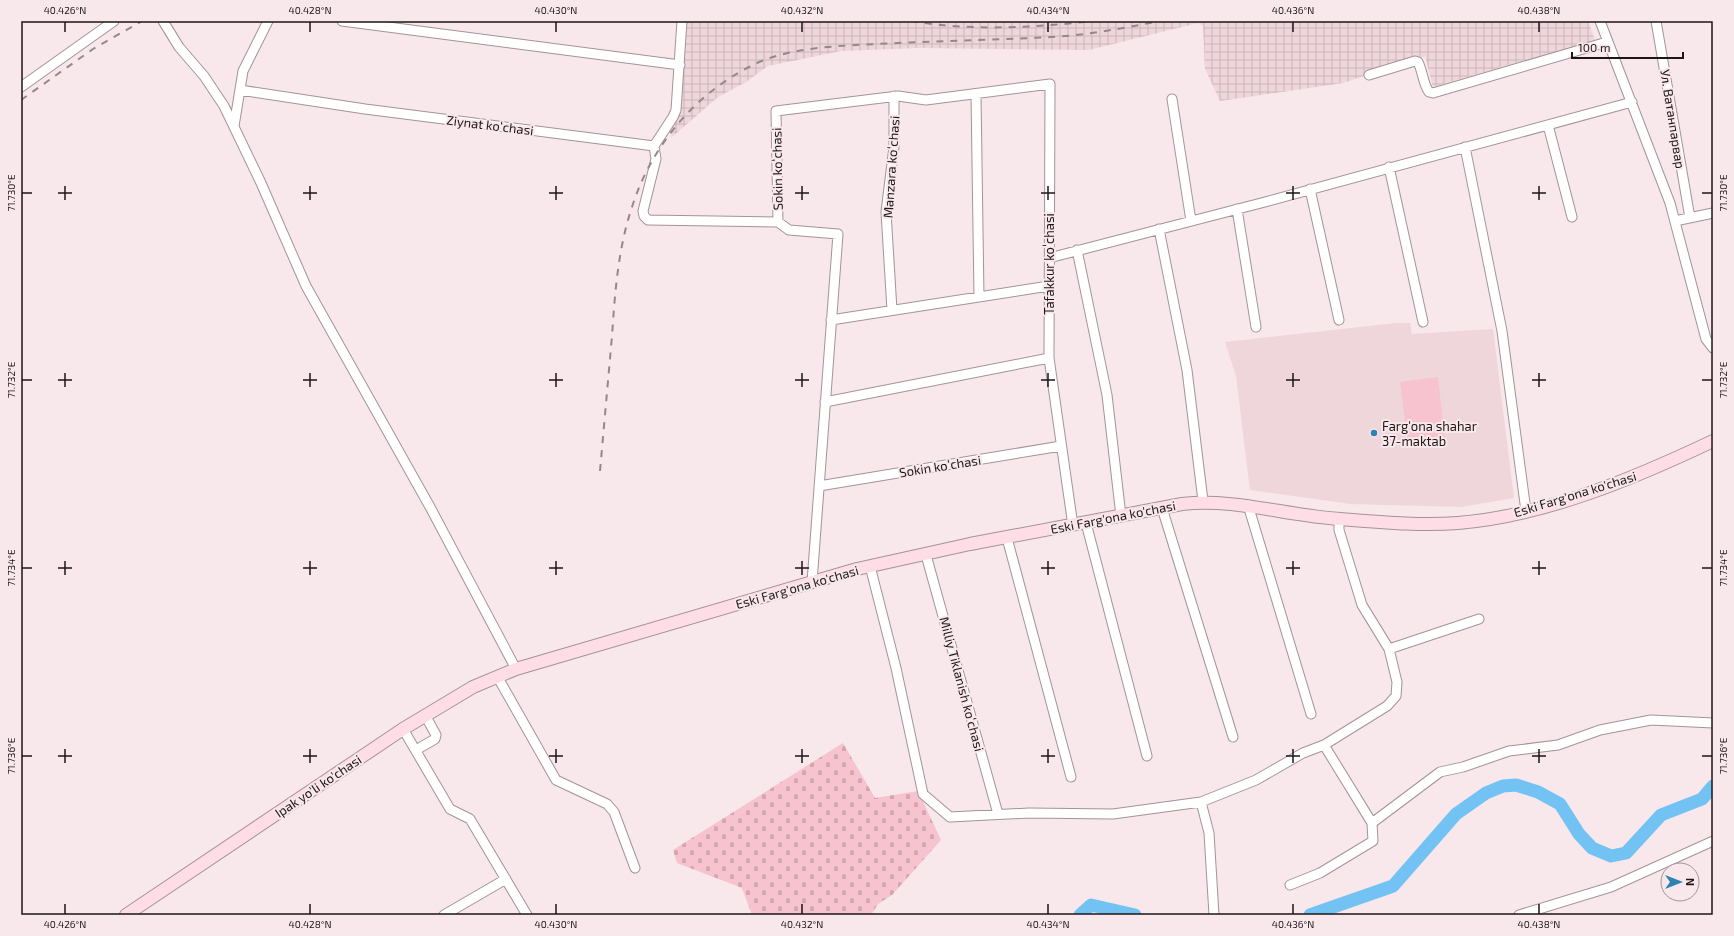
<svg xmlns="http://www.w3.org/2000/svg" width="1734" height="936" font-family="'Exo 2',sans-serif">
<defs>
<pattern id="industrial-grid" width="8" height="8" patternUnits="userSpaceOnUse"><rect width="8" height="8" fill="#efd6db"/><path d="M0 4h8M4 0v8" fill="none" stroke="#ccb7bb"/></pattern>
<pattern id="cemetery-stones" width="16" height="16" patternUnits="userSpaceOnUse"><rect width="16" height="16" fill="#f7c3ce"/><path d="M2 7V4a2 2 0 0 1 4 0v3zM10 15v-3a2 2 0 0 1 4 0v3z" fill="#d3a7b0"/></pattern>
</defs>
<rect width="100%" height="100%" fill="#f8e7eb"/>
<path fill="#efd6db" d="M1396 323H1410L1412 334 1493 329 1514 498 1461 507 1351 504 1250 490 1236 376 1225 342Z"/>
<path fill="url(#industrial-grid)" d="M679 21H1588L1595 40 1433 87 1425 56 1343 83 1220 101 1205 69 1203 26 1198 23 1089 50 918 48 841 51 768 66 746 82 718 97 671 138Z"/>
<path fill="#f7c3ce" d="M1438 377 1445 440 1408 445 1400 382Z"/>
<path fill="url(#cemetery-stones)" d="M843 743 875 798 918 791 941 840 892 895 878 904 871 915H752L742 888 677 863 673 850Z"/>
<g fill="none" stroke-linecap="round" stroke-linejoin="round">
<path stroke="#72c2f3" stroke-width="13" d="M1080 915 1091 905 1135 915
M1310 915 1393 886 1456 814 1486 793 1503 786 1516 785 1538 792 1560 804 1579 834 1592 848 1611 856 1626 853 1661 815 1702 799 1713 786"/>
<defs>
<path id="street" d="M163 21 179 47 204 76 224 106 261 183 306 286 430 507 516 669
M342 21 680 65
M1600 21 1670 203 1706 339 1713 348
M1656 21 1690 218
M1369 75 1415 61 1418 62C1423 72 1423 84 1429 92L1433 93 1607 42
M21 87 114 21
M240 90 365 109 654 146
M976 94 979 297
M1172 99 1191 221
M1548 125 1572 217
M234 126 243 71 268 21
M654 146 656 159 643 211 644 216 648 220 778 222
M654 146 673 117 676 110 682 21
M1465 147 1502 331 1526 511
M1389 167 1423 322
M1310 189 1339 320
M1237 209 1256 327
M1675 221 1713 213
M1159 229 1187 370 1203 501
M1077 250 1107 395 1121 516
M1049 258 1265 202 1632 102
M892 310 886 212 894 147V96
M831 320 1049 286
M825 402 1049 358
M819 486 1061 446
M1248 505 1311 714
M1162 508 1233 737
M1339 519V530L1362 605 1389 649 1479 619
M1086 523 1147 756
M1007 538 1071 777
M926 555 998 814
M870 566 896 668 923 794 950 817 1029 813 1113 814 1201 802 1256 780 1303 753 1324 745
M812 582 838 234 789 230 778 222 776 111 898 96 926 100 1050 84 1049 358 1073 526
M497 676 556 780 607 804 614 812 635 868
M403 729 450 809 470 819 527 915
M416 750 435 739 436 735 425 715
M1201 802 1209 833 1214 915
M1372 823 1440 772 1463 767 1509 751 1558 745 1600 730 1651 720 1713 723
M1290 885 1320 873 1373 841 1372 823 1324 745 1387 706 1396 696 1397 682 1389 649
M444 915 506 879
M1519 915 1611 887 1713 841"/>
<path id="secondary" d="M126 915 403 729 473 687 516 669 857 569 970 544 1182 504C1236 498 1287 516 1341 519 1379 522 1420 526 1458 523 1545 516 1635 478 1713 441"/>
</defs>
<use href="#street" stroke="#a39497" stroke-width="11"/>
<use href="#secondary" stroke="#a39497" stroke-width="14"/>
<use href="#street" stroke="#fff" stroke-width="9"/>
<use href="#secondary" stroke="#fedde6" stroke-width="12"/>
<path stroke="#94888b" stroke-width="2" stroke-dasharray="7 7" stroke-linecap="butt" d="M911 21C971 31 1032 28 1093 21
M21 100 93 49 142 21
M600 471C604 426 608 381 612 336 615 292 618 249 632 207 651 147 693 96 749 67 786 47 837 46 877 44 936 41 994 40 1052 37 1088 35 1124 28 1160 21"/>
</g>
<path fill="none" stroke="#1c1618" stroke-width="1.5" d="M65 22V32M310 22V32M556 22V32M802 22V32M1048 22V32M1293 22V32M1539 22V32M65 186V200M310 186V200M556 186V200M802 186V200M1048 186V200M1293 186V200M1539 186V200M22 193H32M58 193H72M303 193H317M549 193H563M795 193H809M1041 193H1055M1286 193H1300M1532 193H1546M1702 193H1712M65 373V387M310 373V387M556 373V387M802 373V387M1048 373V387M1293 373V387M1539 373V387M22 380H32M58 380H72M303 380H317M549 380H563M795 380H809M1041 380H1055M1286 380H1300M1532 380H1546M1702 380H1712M65 561V575M310 561V575M556 561V575M802 561V575M1048 561V575M1293 561V575M1539 561V575M22 568H32M58 568H72M303 568H317M549 568H563M795 568H809M1041 568H1055M1286 568H1300M1532 568H1546M1702 568H1712M65 749V763M310 749V763M556 749V763M802 749V763M1048 749V763M1293 749V763M1539 749V763M22 756H32M58 756H72M303 756H317M549 756H563M795 756H809M1041 756H1055M1286 756H1300M1532 756H1546M1702 756H1712M65 904V914M310 904V914M556 904V914M802 904V914M1048 904V914M1293 904V914M1539 904V914"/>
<circle fill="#2c83b2" stroke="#f8e7eb" stroke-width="1.5" cx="1374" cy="433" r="4"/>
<g text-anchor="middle" stroke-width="4" stroke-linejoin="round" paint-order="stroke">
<g font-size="13" fill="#1c1618" stroke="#f8e7eb">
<text transform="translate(1673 119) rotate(81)" y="5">Ул. Ватанпарвар</text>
<text transform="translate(490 125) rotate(7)" y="5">Ziynat koʻchasi</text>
<text transform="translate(891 167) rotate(-86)" y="5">Manzara koʻchasi</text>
<text transform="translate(777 169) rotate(-91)" y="5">Sokin koʻchasi</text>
<text transform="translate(1049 264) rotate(-90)" y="5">Tafakkur koʻchasi</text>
<text transform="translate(940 466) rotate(-9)" y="5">Sokin koʻchasi</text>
<text transform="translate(1575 494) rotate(-17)" y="5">Eski Farg'ona ko'chasi</text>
<text transform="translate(1113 517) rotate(-11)" y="5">Eski Farg'ona ko'chasi</text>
<text transform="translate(797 587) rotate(-16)" y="5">Eski Farg'ona ko'chasi</text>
<text transform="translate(962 684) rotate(75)" y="5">Milliy Tiklanish koʻchasi</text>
<text transform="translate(318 786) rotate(-34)" y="5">Ipak yo'li ko'chasi</text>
</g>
<g font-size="13" fill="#1c1618" stroke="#f8e7eb" text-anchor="start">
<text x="1382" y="431">Farg'ona shahar<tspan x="1382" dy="15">37-maktab</tspan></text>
</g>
</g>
<rect width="1734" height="936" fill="none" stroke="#f8e7eb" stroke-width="44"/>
<g transform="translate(1680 882) rotate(90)"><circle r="19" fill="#f8e7eb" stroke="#a09397"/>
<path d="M0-3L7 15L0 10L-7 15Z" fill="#2c83b2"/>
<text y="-6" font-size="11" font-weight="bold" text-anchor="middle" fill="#1c1618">N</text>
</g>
<path d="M1572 52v6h111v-6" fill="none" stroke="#1c1618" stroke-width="2"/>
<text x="1578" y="52" font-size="12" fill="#1c1618" stroke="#f8e7eb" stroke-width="3" paint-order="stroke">100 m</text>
<rect x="22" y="22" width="1690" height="892" fill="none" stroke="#1c1618" stroke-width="1.5"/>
<g font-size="10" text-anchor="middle" fill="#1c1618">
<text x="65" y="14">40.426°N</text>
<text x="310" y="14">40.428°N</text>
<text x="556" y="14">40.430°N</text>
<text x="802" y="14">40.432°N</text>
<text x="1048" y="14">40.434°N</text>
<text x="1293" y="14">40.436°N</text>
<text x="1539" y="14">40.438°N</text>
<text transform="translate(1723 193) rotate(-90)" y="4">71.730°E</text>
<text transform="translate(11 193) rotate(-90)" y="4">71.730°E</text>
<text transform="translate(1723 380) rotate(-90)" y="4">71.732°E</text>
<text transform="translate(11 380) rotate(-90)" y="4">71.732°E</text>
<text transform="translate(1723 568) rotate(-90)" y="4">71.734°E</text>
<text transform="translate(11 568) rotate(-90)" y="4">71.734°E</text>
<text transform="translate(11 756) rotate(-90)" y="4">71.736°E</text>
<text transform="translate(1723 756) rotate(-90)" y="4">71.736°E</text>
<text x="65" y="928">40.426°N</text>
<text x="310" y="928">40.428°N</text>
<text x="556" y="928">40.430°N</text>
<text x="802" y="928">40.432°N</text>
<text x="1048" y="928">40.434°N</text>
<text x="1293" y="928">40.436°N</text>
<text x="1539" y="928">40.438°N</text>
</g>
</svg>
